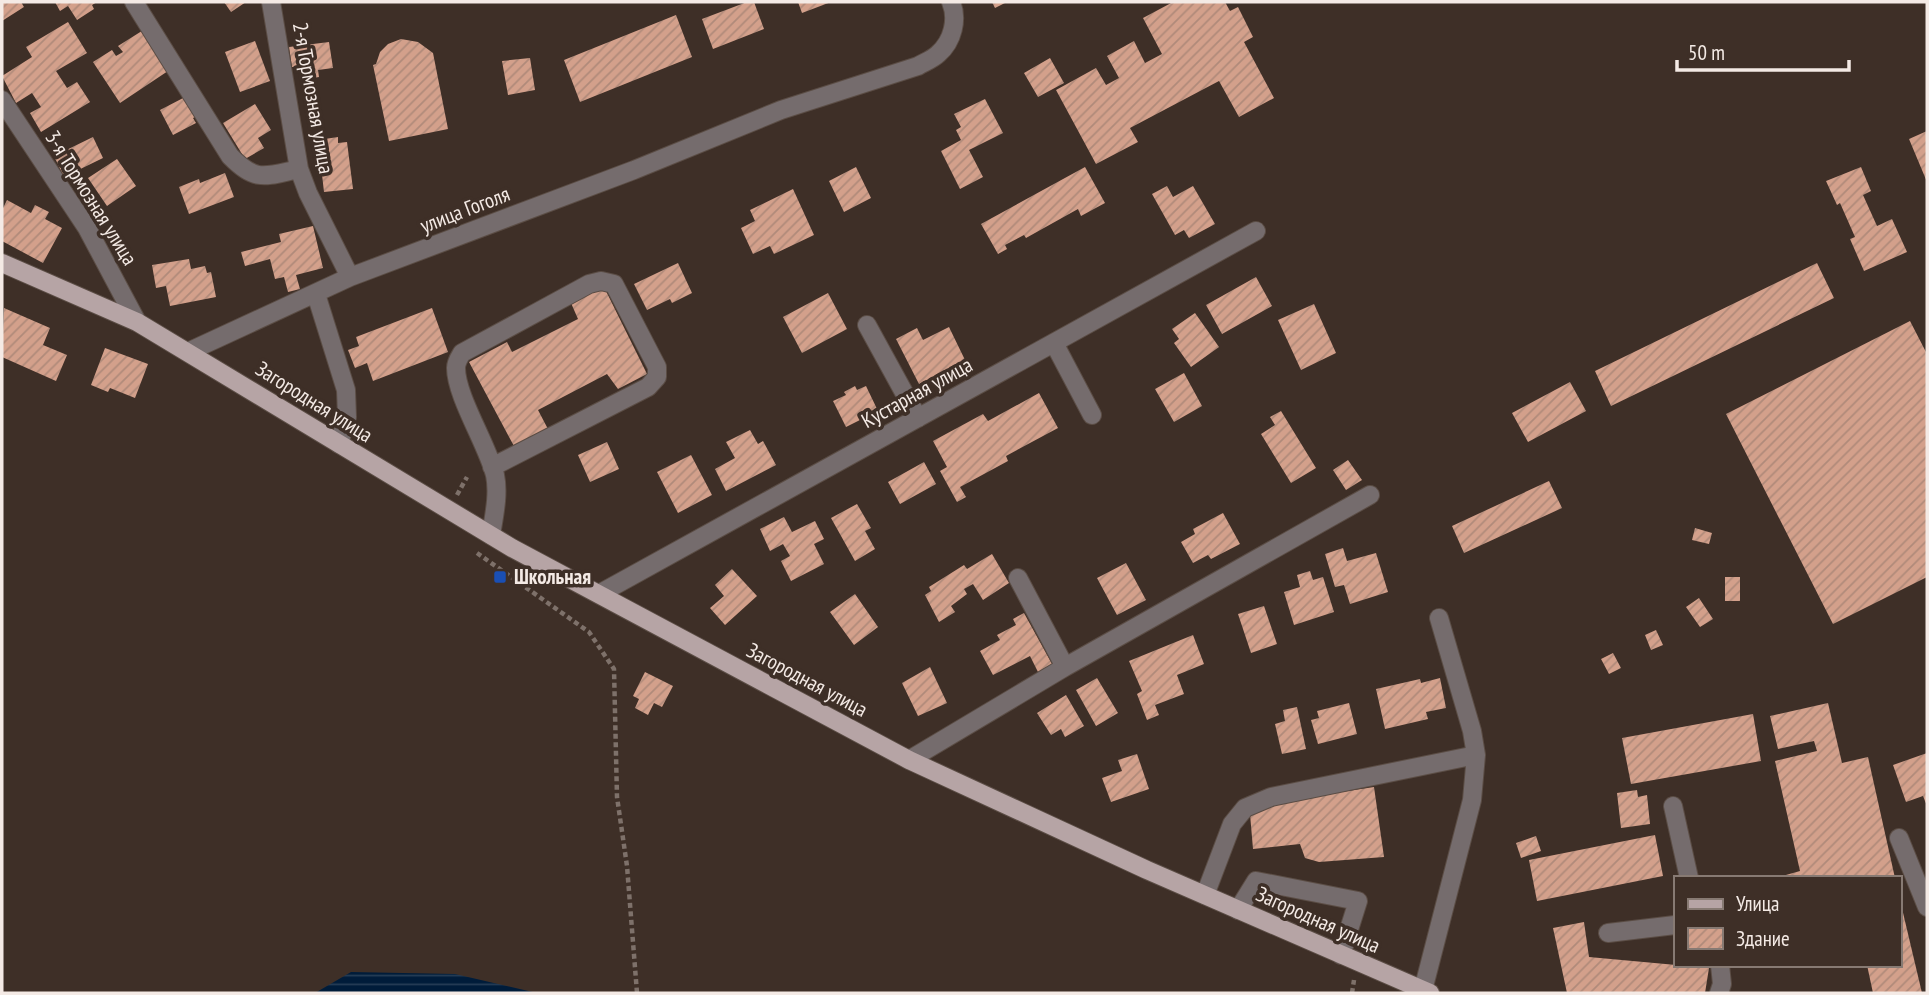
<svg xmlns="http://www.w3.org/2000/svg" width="1929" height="995" font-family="'PT Sans Narrow',sans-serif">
<defs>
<pattern id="water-rules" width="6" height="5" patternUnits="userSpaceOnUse" patternTransform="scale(1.75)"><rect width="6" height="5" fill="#001c3a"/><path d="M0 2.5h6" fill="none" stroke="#263d56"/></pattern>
<pattern id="building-hatch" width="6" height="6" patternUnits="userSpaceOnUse" patternTransform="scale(1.75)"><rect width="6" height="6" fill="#d3a08b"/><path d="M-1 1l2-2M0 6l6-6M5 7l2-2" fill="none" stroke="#b08a7a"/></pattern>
</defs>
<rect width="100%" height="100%" fill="#3e2f27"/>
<path fill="url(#water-rules)" d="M351 972 455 974 537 993H315Z"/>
<path fill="url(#building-hatch)" d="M2 2H21L24 7 2 21Z
M55 2H97L92 5 94 9 77 20 68 6 60 11Z
M224 2H246L231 12Z
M747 2H754L764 29 713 49 702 19Z
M798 2H831L802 13Z
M992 2H1007L995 8Z
M1173 2H1225L1230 11 1238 7 1253 37 1244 42 1274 98 1239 117 1219 81 1130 128 1138 142 1096 164 1056 90 1096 68 1106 85 1119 78 1107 56 1134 41 1145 63 1162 54 1143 18Z
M676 15 692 57 580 102 564 60Z
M68 22 87 53 56 71 67 88 77 82 90 102 41 132 30 113 41 107 32 93 16 103 2 76 32 57 26 47Z
M145 29 171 69 120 103 93 62 112 50 116 56 123 52 118 46Z
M401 39 418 42 433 53 448 129 389 141 373 65 376 64 380 52 388 44Z
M255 41 270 81 240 92 225 52Z
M329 42 333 68 318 70 319 77 307 79 305 66 292 67 289 47Z
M530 58 535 90 508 95 502 61Z
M1050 58 1064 83 1038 97 1024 73Z
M187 96 197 116 193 118 196 123 173 135 160 110Z
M985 99 1003 133 969 150 983 177 960 189 941 151 961 140 956 130 961 127 954 114Z
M255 104 271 130 258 138 264 148 245 159 223 123Z
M1927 131V182L1909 139Z
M93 137 103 158 64 177 54 156Z
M338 137V143L347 142 353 189 324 192 318 140Z
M117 159 136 186 107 206 88 178Z
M856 167 871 198 844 212 829 181Z
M1085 167 1105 203 1081 216 1078 209 1026 238 1024 235 1005 245 1007 249 998 254 981 224Z
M1861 167 1871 191 1863 195 1877 226 1892 219 1907 252 1864 271 1850 239 1855 237 1840 203 1837 205 1826 181Z
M225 173 234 197 189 214 179 187 199 179 200 183Z
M1167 186 1173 197 1193 186 1215 224 1189 238 1184 230 1175 235 1152 194Z
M793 189 814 235 774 254 770 246 753 254 741 228 755 221 750 210Z
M7 200 31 213 35 205 49 212 45 219 62 228 43 263 2 241V210Z
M313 226 323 268 296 275 300 289 288 292 284 277 275 279 270 259 245 266 241 252 281 242 279 234Z
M189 259 191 269 205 266 207 273 211 272 216 297 170 306 166 286 156 288 152 265Z
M678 263 692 293 672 303 670 299 647 310 634 284Z
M1817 263 1834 298 1611 406 1595 371Z
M1256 277 1272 306 1222 334 1206 305Z
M604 287 647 374 618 389 607 374 538 410 549 431 515 448 469 362 507 342 512 352 578 319 571 303Z
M828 293 847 329 802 353 783 317Z
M1314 304 1336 353 1301 370 1278 320Z
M4 308 50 328 43 345 67 355 56 381 2 357Z
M432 308 448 352 373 381 367 363 355 368 348 350 359 346 356 337Z
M1195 313 1219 347 1191 367 1174 343 1179 339 1172 329Z
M1910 321 1927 354V577L1833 624 1726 414Z
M949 327 965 360 919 384 896 339 917 328 923 340Z
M105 348 148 364 135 398 110 388 108 392 91 385Z
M1184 373 1202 406 1174 422 1155 389Z
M1570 382 1586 411 1528 442 1512 413Z
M855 386 857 390 866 386 878 411 846 427 833 401 846 395 844 392Z
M1039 393 1058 428 1006 456 1008 461 960 487 966 497 957 502 940 471 947 467 933 441 983 414 988 421Z
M1281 411 1316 468 1291 483 1261 434 1275 425 1270 417Z
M750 430 758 444 763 441 776 465 726 491 715 469 735 458 726 442Z
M607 442 619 469 590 482 578 455Z
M691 455 712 495 678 513 657 472Z
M1348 460 1362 480 1346 490 1333 470Z
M924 462 936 484 900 504 888 482Z
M1549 481 1562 508 1464 553 1452 526Z
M857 504 871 528 865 531 875 549 855 561 831 518Z
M1223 513 1240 544 1211 559 1208 555 1193 563 1181 542 1195 534 1193 529Z
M784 517 792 532 815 521 824 539 814 544 824 564 791 581 781 561 790 556 783 544 770 551 760 529Z
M1695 528 1712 533 1709 544 1692 540Z
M1343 548 1347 561 1376 553 1388 592 1350 604 1344 585 1335 587 1325 554Z
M992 554 1009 583 983 600 973 584 964 589 967 594 951 606 955 612 939 622 925 595 931 591 929 587 964 565 967 569Z
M1126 563 1146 600 1117 615 1097 578Z
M732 569 757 596 725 625 710 608 724 596 715 585Z
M1310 571 1313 580 1323 577 1334 612 1294 625 1284 592 1300 587 1297 575Z
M1725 577H1740V601H1725Z
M855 594 878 627 854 645 830 612Z
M1699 598 1713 619 1700 627 1686 607Z
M1264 606 1277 644 1251 653 1238 614Z
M1024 613 1052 664 1038 672 1030 656 993 675 980 651 1000 640 997 635 1016 625 1013 619Z
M1656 630 1663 645 1651 650 1645 635Z
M1193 635 1204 664 1177 675 1184 694 1155 705 1159 715 1147 720 1137 694 1142 691 1129 661Z
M1613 653 1621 668 1609 674 1601 659Z
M930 667 947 703 918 716 902 683Z
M645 672 673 686 662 707 654 703 648 715 635 708 639 699 633 696Z
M1097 678 1118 713 1096 726 1076 690Z
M1440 678 1446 708 1426 712 1428 719 1385 729 1376 689 1420 679 1421 683Z
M1066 695 1084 726 1065 737 1061 729 1051 735 1037 713Z
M1349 703 1357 734 1318 744 1311 720 1319 718 1317 711Z
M1828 703 1842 763 1868 757 1895 878H1775L1800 871 1775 761 1817 751 1814 741 1778 749 1770 716Z
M1297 707 1306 749 1282 754 1275 724 1285 721 1283 710Z
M1753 714 1761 761 1631 784 1622 738Z
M1927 753V806L1923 796 1906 802 1893 765Z
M1137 754 1149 789 1111 802 1102 778 1122 771 1118 760Z
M1374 787 1384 857 1319 862 1305 858 1300 844 1253 849 1250 814 1296 799Z
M1637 790 1638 797 1647 795 1650 824 1621 828 1617 793Z
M1655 835 1663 876 1537 901 1529 860Z
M1536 836 1541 851 1521 858 1516 843Z
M1900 900 1922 993H1873L1867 965H1899Z
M1584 922 1589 957 1709 968 1705 993H1567L1553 928Z"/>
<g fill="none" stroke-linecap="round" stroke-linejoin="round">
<defs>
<path id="minor" d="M134 2 230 156C256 183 265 176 299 169
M271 2 299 169 308 193 350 277
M2 100 87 228 137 322
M316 294 346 390 347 417 339 444
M867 325 918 418
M1054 343 1092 415
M190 351 350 277 634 170 781 110 918 66C925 62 933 59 938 54 953 41 958 19 951 2
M491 535C494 516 499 494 495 475 487 444 456 396 456 368 456 362 459 358 462 353L589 284 601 281 614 284 657 367V377L648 387 492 467
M1018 578 1065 667
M599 594 1256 231
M909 760 1065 667 1370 495
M1673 806 1689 878
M1899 838 1927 907
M1205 895 1232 824 1245 808 1271 797 1476 755
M1238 910 1256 881 1358 901 1341 955
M1608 933 1675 925
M1423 990 1472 800 1476 755 1472 731 1439 618
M1719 993 1722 984 1720 965"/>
<path id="major" d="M2 263 137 322 512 548 909 760 1147 870 1430 993"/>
</defs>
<use href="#minor" stroke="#5b4d45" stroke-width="20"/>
<use href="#major" stroke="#5b4d45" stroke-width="20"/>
<path stroke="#7e716a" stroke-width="4.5" stroke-dasharray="5 3.5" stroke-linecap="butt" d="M457 495 467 477
M477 553 589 632 614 669 617 797 627 866 637 993
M1352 993 1354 980"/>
<use href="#minor" stroke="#756c6d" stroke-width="18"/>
<use href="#major" stroke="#b6a4a5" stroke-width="18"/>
</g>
<rect fill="#1a4fb4" stroke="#3e2f27" stroke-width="2.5" x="493" y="570" width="14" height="14" rx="3.5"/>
<g text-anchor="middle" stroke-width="7" stroke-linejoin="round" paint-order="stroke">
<g font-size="21" fill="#f4eae5" stroke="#3e2f27">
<text transform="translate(313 98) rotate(80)" y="7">2-я Тормозная улица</text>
<text transform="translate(91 198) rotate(58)" y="7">3-я Тормозная улица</text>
<text transform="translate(465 210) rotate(-21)" y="7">улица Гоголя</text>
<text transform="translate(917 393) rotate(-29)" y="7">Кустарная улица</text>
<text transform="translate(314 402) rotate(32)" y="7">Загородная улица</text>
<text transform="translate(807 680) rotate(28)" y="7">Загородная улица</text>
<text transform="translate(1318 920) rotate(24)" y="7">Загородная улица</text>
</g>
<g font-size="21" font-weight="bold" fill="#f4eae5" stroke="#3e2f27" text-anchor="start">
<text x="514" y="584">Школьная</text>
</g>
</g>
<rect width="1929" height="995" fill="none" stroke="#f4eae5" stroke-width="7"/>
<rect x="1674" y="876" width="228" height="91" fill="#3e2f27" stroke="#877a73" stroke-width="2"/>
<rect x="1688" y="899" width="35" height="10" fill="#b6a4a5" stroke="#877a73" stroke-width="2"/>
<text x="1736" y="911" font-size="21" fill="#f4eae5">Улица</text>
<rect x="1688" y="928" width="35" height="21" fill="url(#building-hatch)" stroke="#877a73" stroke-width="2"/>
<text x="1736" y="946" font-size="21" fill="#f4eae5">Здание</text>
<path d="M1677 60v10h172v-10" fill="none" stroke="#f4eae5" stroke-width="3.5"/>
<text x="1688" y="60" font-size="21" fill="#f4eae5" stroke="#3e2f27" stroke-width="5" paint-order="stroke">50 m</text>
</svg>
